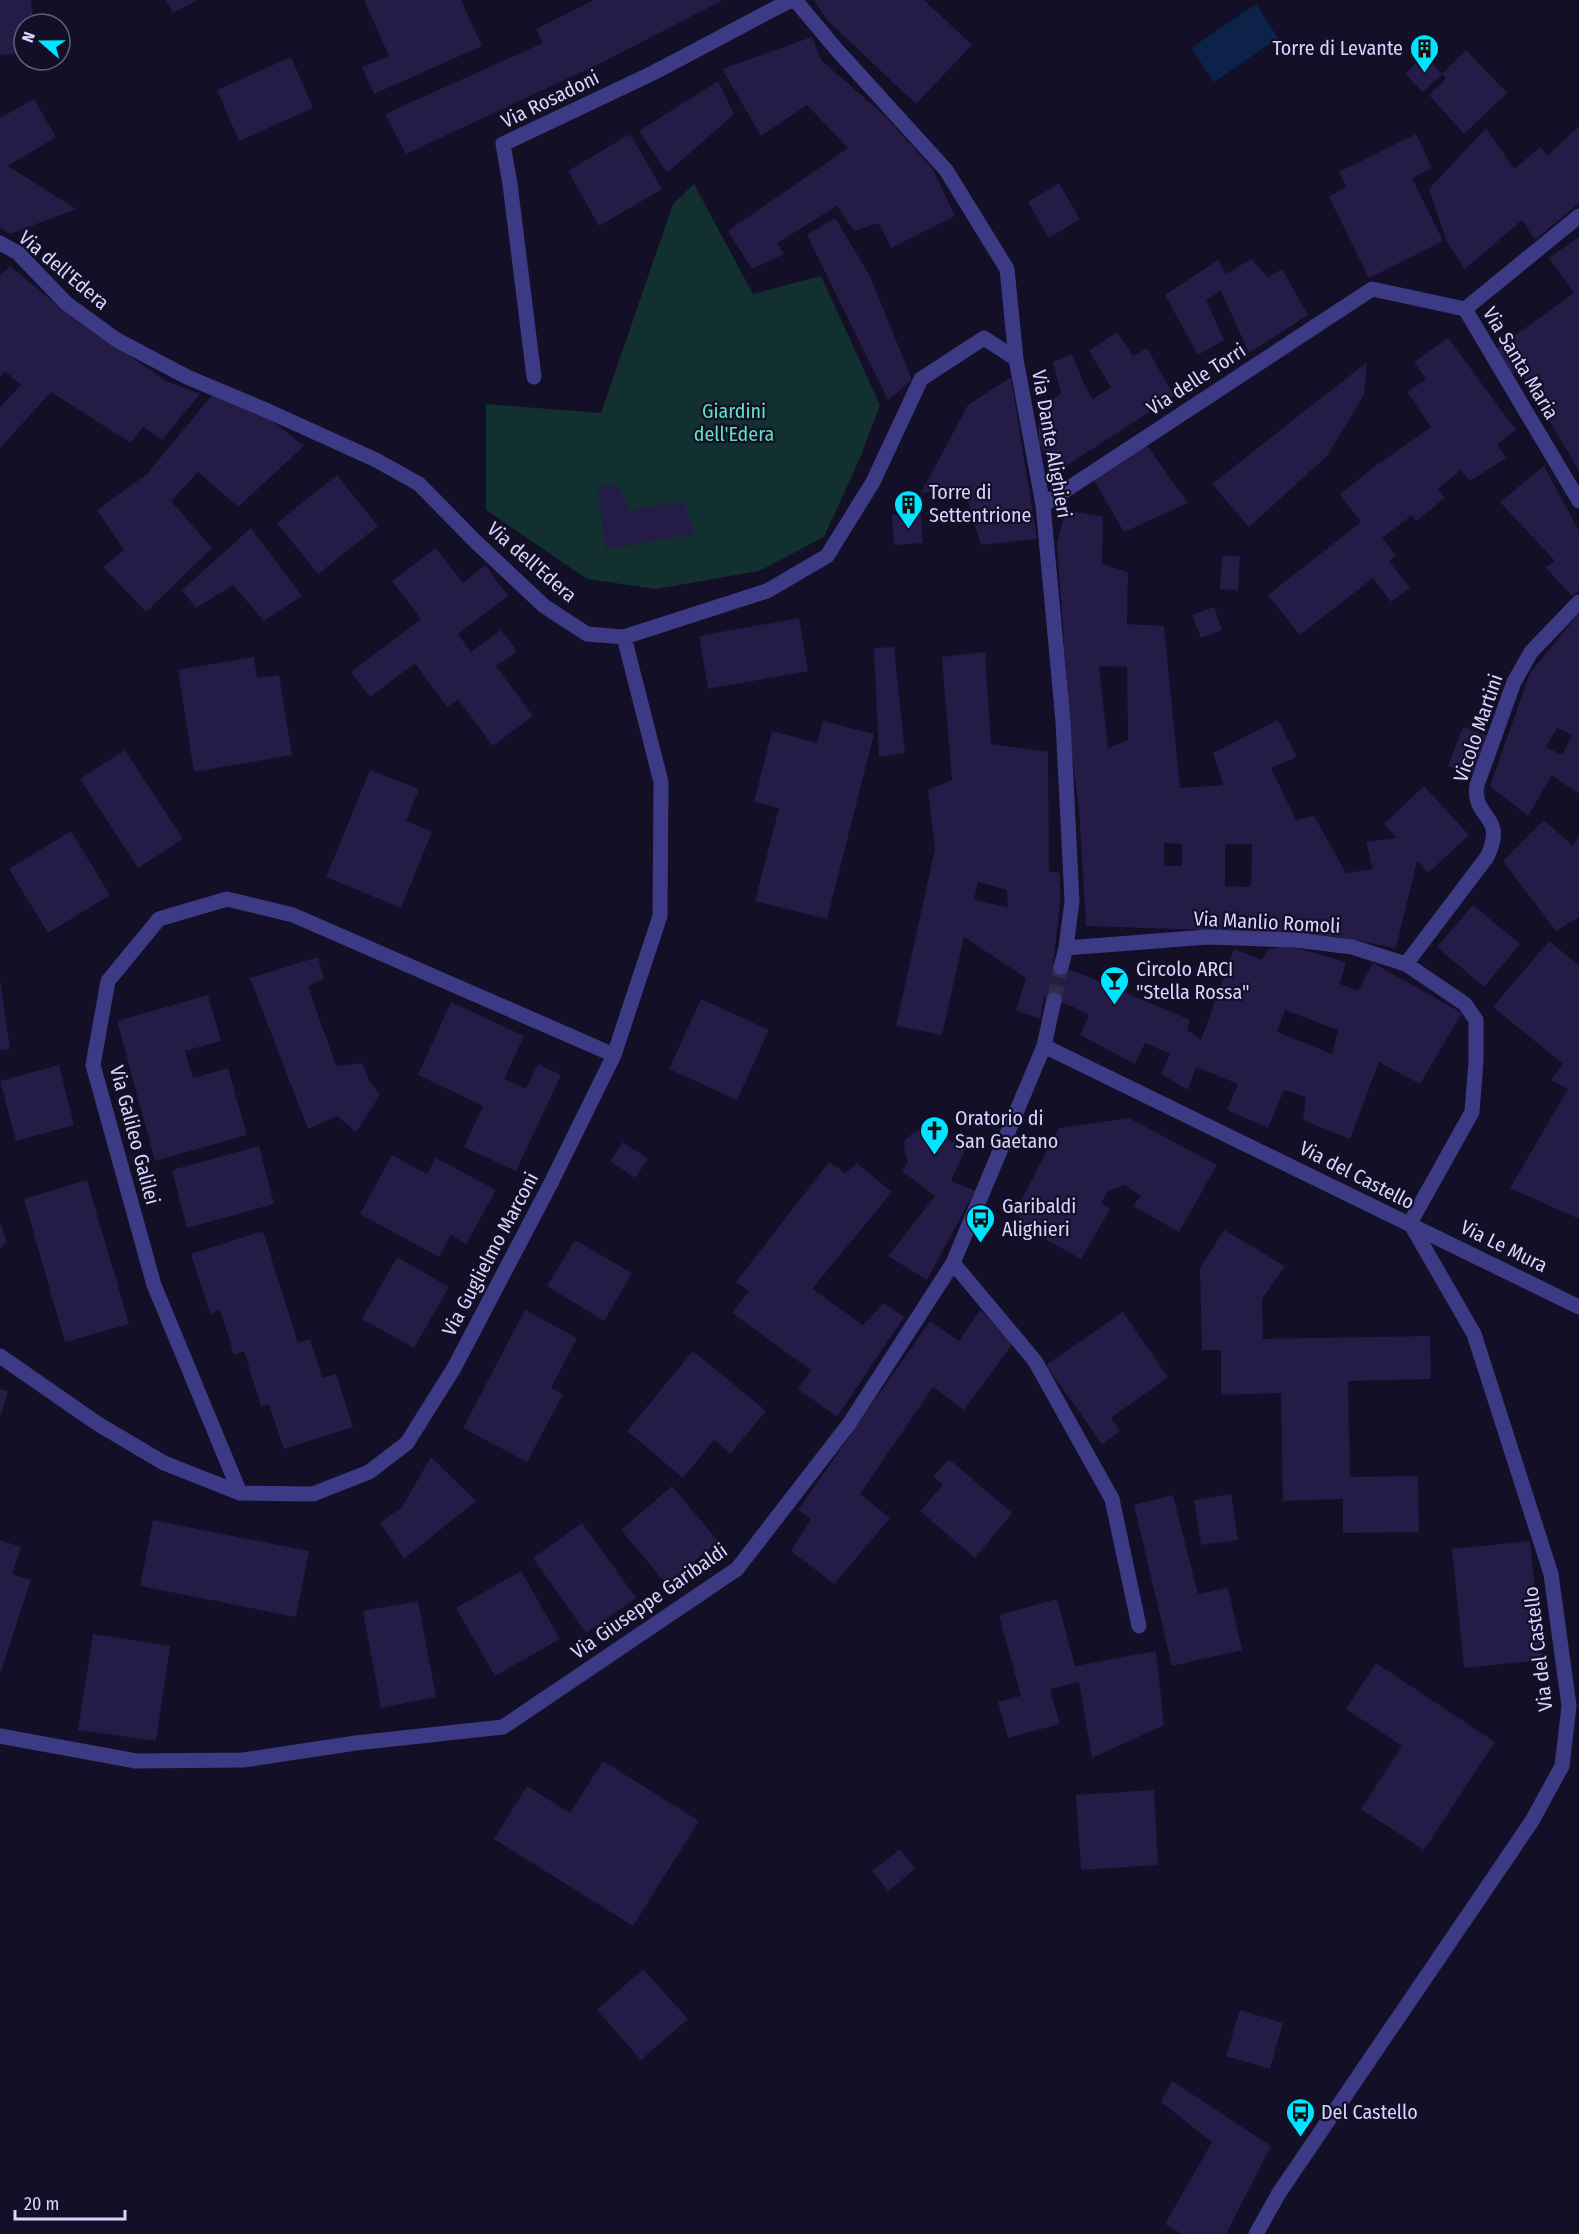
<svg xmlns="http://www.w3.org/2000/svg" width="1579" height="2234" font-family="'Fira Sans Condensed',sans-serif">
<rect width="100%" height="100%" fill="#130f26"/>
<path fill="#12302f" d="M694 184 753 294 821 276 880 405 860 458 824 537 759 571 656 589 587 579 486 510V404L601 413 673 204Z"/>
<path fill="#0c2248" d="M1256 4 1278 38 1214 82 1191 48Z"/>
<path fill="#241b47" fill-rule="evenodd" d="M0 0H31L34 24H24V53L0 55Z
M166 0H198L173 13Z
M364 0H461L482 46 374 94 362 67 389 56Z
M594 0H723L603 62 406 154 385 114 543 43 536 29Z
M814 0H924L972 45 916 104 827 20Z
M812 37 821 60 885 116 932 168 955 216 891 248 879 223 854 231 837 206 777 243 784 254 752 269 728 231 848 148 807 105 761 136 722 69Z
M1466 50 1507 93 1464 134 1429 95 1446 79 1442 74Z
M1424 55 1442 74 1423 92 1405 74Z
M291 57 313 108 239 141 217 90Z
M718 81 734 114 667 173 639 131Z
M34 99 56 137 8 166 76 209 10 234 0 228V118Z
M1579 126V203L1535 240 1522 220 1465 269 1447 242 1429 189 1486 128 1514 169 1541 147 1547 156Z
M630 134 662 189 599 226 568 171Z
M1416 134 1432 168 1412 178 1443 241 1369 278 1329 197 1346 187 1339 172Z
M1059 183 1080 219 1049 238 1028 202Z
M835 218 870 276 912 380 888 400 807 235Z
M1579 237V471L1519 369 1512 375 1496 349 1574 293 1549 258Z
M1251 259 1268 277 1282 269 1308 315 1249 353 1221 291 1206 300 1224 340 1198 355 1165 295 1218 260 1226 274Z
M10 266 61 308 166 381 200 394 162 440 143 427 131 443 51 392 0 448V407L21 385 5 371 0 377V275Z
M1117 332 1133 356 1147 348 1174 396 1055 473 1039 444 1038 411 1061 393 1053 362 1072 354 1084 384 1093 399 1111 387 1089 351Z
M1448 338 1516 430 1497 444 1506 458 1470 481 1461 470 1438 489 1445 498 1416 521 1412 515 1382 538 1396 555 1389 561 1410 588 1391 602 1373 578 1300 635 1268 595 1361 522 1340 494 1374 467 1431 427 1407 392 1426 379 1414 362Z
M1367 362 1364 395 1327 456 1249 527 1212 484Z
M1011 377 1037 539 981 545 963 486 921 493 968 405Z
M212 395 262 413 304 446 238 507 198 472 171 501 212 548 146 612 103 567 124 550 97 510 147 474Z
M1145 443 1188 503 1124 532 1093 479Z
M1544 466 1579 531V590L1572 596 1545 567 1555 561 1500 502Z
M337 475 378 526 318 574 277 523Z
M598 485H618L629 510 684 502 694 534 605 549Z
M1066 510 1103 517 1102 564 1128 572 1127 624 1164 626 1180 788 1223 785 1213 753 1278 720 1297 757 1271 768 1296 820 1314 816 1346 873 1373 869 1366 842 1397 838 1384 824 1424 786 1469 835 1428 873 1417 861 1396 948 1338 937 1296 933 1086 926 1079 808 1072 756 1057 542ZM1099 666 1127 667 1128 740 1108 748ZM1164 843 1182 844V866H1164ZM1225 844H1252L1251 887 1225 886Z
M921 513 923 543 894 545 892 515Z
M251 528 302 596 264 621 233 585 196 608 182 590Z
M436 548 463 583 485 565 508 596 458 634 471 652 501 630 517 651 496 666 533 716 493 746 458 699 447 707 415 663 370 697 351 672 421 619 392 581Z
M1222 556H1240L1238 590 1220 589Z
M1214 607 1222 630 1201 638 1192 615Z
M1579 613V794L1552 775 1528 816 1490 786 1530 673ZM1557 728 1572 735 1562 755 1546 747Z
M799 618 808 671 708 689 699 636Z
M894 647 905 753 879 757 874 648Z
M985 652 991 744 1048 752 1049 871 1060 873V905L1053 964 1084 975 1190 1020 1187 1030 1201 1040 1234 949 1262 960 1268 949 1290 946 1346 962 1340 984 1358 991 1373 963 1462 1013 1420 1084 1379 1062 1350 1139 1303 1120 1306 1097 1284 1090 1268 1128 1227 1110 1238 1084 1196 1067 1188 1090 1161 1074 1170 1054 1145 1043 1135 1064 1080 1035 1089 1015 1074 1007 1044 997 1040 1019 1016 1010 1026 978 964 937 942 1035 896 1026 935 849 928 790 952 780 942 657ZM978 882 1007 890 1008 907 974 900ZM1285 1010 1338 1030 1332 1054 1277 1032Z
M254 657 257 678 279 675 292 755 194 772 178 670Z
M823 721 874 734 827 919 755 901 779 808 754 802 772 731 817 743Z
M1463 727 1488 736 1474 775 1448 766Z
M125 750 183 839 138 868 80 779Z
M370 770 419 789 406 821 432 832 401 908 326 877Z
M1544 820 1573 846 1579 835V917L1556 931 1503 861Z
M71 831 110 895 48 933 9 869Z
M1473 905 1520 944 1484 987 1437 947Z
M1549 941 1579 965V1219L1510 1188 1568 1089 1551 1080 1563 1064 1493 1007Z
M318 957 324 979 308 986 336 1066 362 1063 370 1082 380 1095 356 1132 337 1116 308 1129 250 978Z
M0 978 10 1049 0 1050Z
M208 995 221 1041 185 1051 193 1078 228 1068 247 1135 155 1161 117 1021Z
M701 999 769 1030 737 1100 669 1069Z
M451 1002 524 1036 504 1079 526 1089 538 1064 561 1075 516 1171 464 1147 483 1106 418 1075Z
M59 1065 74 1125 16 1141 0 1081Z
M1129 1118 1217 1165 1179 1232 1133 1206 1141 1196 1125 1185 1108 1191 1101 1203 1110 1209 1081 1259 1023 1227 1016 1210 1059 1128Z
M922 1128 966 1148 951 1181 975 1191 927 1280 888 1256 935 1196 902 1171 908 1162 904 1149 905 1140 913 1133Z
M623 1142 648 1159 635 1178 610 1161Z
M259 1146 274 1204 187 1228 172 1170Z
M392 1155 427 1174 436 1158 496 1190 466 1244 451 1235 439 1257 360 1214Z
M829 1162 845 1173 857 1163 892 1192 812 1289 863 1325 884 1303 904 1317 837 1417 798 1389 811 1370 732 1313 749 1291 736 1282Z
M87 1180 129 1324 65 1342 24 1199Z
M0 1221 7 1242 0 1249Z
M1224 1230 1285 1266 1262 1299 1263 1339 1430 1336 1431 1379 1348 1381 1350 1477 1418 1476 1419 1532 1343 1533V1499L1283 1501 1281 1393 1221 1395V1350H1202L1200 1268Z
M263 1231 298 1343 310 1339 322 1378 336 1374 353 1427 284 1449 269 1404 261 1406 244 1351 234 1355 220 1310 210 1314 191 1254Z
M575 1240 632 1273 604 1321 547 1286Z
M397 1257 449 1287 414 1348 362 1319Z
M525 1310 577 1338 551 1388 563 1394 527 1462 463 1428Z
M980 1310 1013 1343 964 1410 933 1387 860 1494 890 1518 834 1584 791 1551 811 1519 798 1510 930 1321 959 1341Z
M1123 1312 1168 1377 1111 1418 1120 1431 1102 1444 1046 1365Z
M693 1351 766 1411 730 1454 714 1440 683 1478 627 1431Z
M0 1389 8 1391 1 1415H0Z
M431 1457 476 1501 404 1559 380 1523 402 1507Z
M949 1459 1012 1513 975 1558 920 1511 943 1485 933 1477Z
M672 1486 718 1541 667 1585 621 1530Z
M1231 1494 1238 1540 1201 1545 1194 1500Z
M1173 1495 1198 1594 1228 1588 1242 1650 1172 1666 1134 1505Z
M153 1520 309 1551 296 1617 140 1586Z
M582 1523 636 1598 586 1633 533 1558Z
M0 1540 21 1547 12 1574 31 1580 0 1674Z
M1530 1541 1542 1660 1464 1668 1452 1549Z
M521 1571 560 1639 495 1676 456 1608Z
M1057 1599 1075 1666 1156 1651 1164 1725 1092 1758 1079 1682 1050 1689 1060 1724 1008 1738 998 1702 1021 1696 999 1615Z
M418 1601 436 1697 381 1708 363 1611Z
M93 1634 170 1646 156 1741 78 1730Z
M1376 1663 1495 1742 1424 1850 1361 1809 1402 1746 1346 1709Z
M603 1761 699 1821 633 1926 494 1839 527 1786 570 1813Z
M1154 1790 1158 1865 1081 1870 1076 1795Z
M900 1849 915 1869 888 1891 872 1871Z
M643 1969 688 2019 641 2060 597 2010Z
M1240 2010 1283 2023 1270 2069 1226 2056Z
M1172 2081 1271 2146 1226 2234H1182L1165 2224 1212 2142 1161 2102Z"/>
<g fill="none" stroke-linecap="round" stroke-linejoin="round">
<path stroke="#312d47" stroke-width="15" stroke-dasharray="15 8" stroke-linecap="butt" d="M1054 1000 1061 967"/>
<path stroke="#3d3a85" stroke-width="15" d="M795 0 837 50 946 170 1007 269 1016 359 1043 505 1063 721 1072 901 1066 948 1061 967
M0 243 18 253 66 303 117 340 187 377 268 411 376 460 419 484 476 542 544 606 587 634 624 637 767 591 827 556 873 482 921 379 984 338 1016 359
M1465 309 1579 501
M1465 309 1579 216
M534 377 510 184 503 144 653 73 791 0
M1043 505 1372 289 1465 309
M1066 948 1207 937 1296 940 1352 947 1406 964 1465 1004 1476 1020V1061L1472 1112 1410 1223
M1406 964 1487 857C1508 814 1471 819 1477 785L1514 682 1531 652 1579 602
M1044 1046 1579 1307
M953 1263 1035 1361 1112 1499 1139 1626
M0 1356 98 1424 164 1463 240 1493 313 1494 369 1472 407 1443 454 1368 551 1183 614 1055 660 916 661 782 624 637
M240 1493 154 1285 93 1065 108 981 159 919 227 899 293 915 614 1055
M0 1736 136 1761 243 1760 356 1743 503 1727 737 1569 849 1424 953 1263 1044 1046 1054 1000
M1256 2234 1279 2193 1532 1821 1562 1766 1569 1706 1551 1574 1474 1334 1410 1223"/>
</g>
<defs>
<symbol id="building-pin" viewBox="-11 -11 22 30"><path d="M0 17L-7.5 6A9.5 9.5 0 1 1 7.5 6Z" fill="#00e5ff" stroke="#130f26"/><path d="M-4-6H4V6H1V3H-1V6H-4ZM-2.5-4.3h1.7v1.8h-1.7ZM.8-4.3h1.7v1.8H.8ZM-2.5-1h1.7V.8h-1.7ZM.8-1h1.7V.8H.8Z" fill="#111"/></symbol>
<symbol id="bar-pin" viewBox="-11 -11 22 30"><path d="M0 17L-7.5 6A9.5 9.5 0 1 1 7.5 6Z" fill="#00e5ff" stroke="#130f26"/><path d="M-6-5H6L.8 .8V4.5H3.5V6h-7V4.5H-.8V.8Z" fill="#111"/></symbol>
<symbol id="church-pin" viewBox="-11 -11 22 30"><path d="M0 17L-7.5 6A9.5 9.5 0 1 1 7.5 6Z" fill="#00e5ff" stroke="#130f26"/><path d="M-1.2-6h2.4v3.5h3.3v2.4h-3.3V6h-2.4V-.1h-3.3v-2.4h3.3Z" fill="#111"/></symbol>
<symbol id="bus-pin" viewBox="-11 -11 22 30"><path d="M0 17L-7.5 6A9.5 9.5 0 1 1 7.5 6Z" fill="#00e5ff" stroke="#130f26"/><path d="M-5-6H5V4H4V6H2V4H-2V6H-4V4H-5ZM-3.5-4V0h7V-4ZM-3.5 1.2v1.5H-2V1.2ZM2 1.2v1.5H3.5V1.2Z" fill="#111"/></symbol>
</defs>
<g fill-rule="evenodd">
<use href="#building-pin" x="1408" y="32" width="33" height="45"/>
<use href="#building-pin" x="892" y="488" width="33" height="45"/>
<use href="#bar-pin" x="1098" y="964" width="33" height="45"/>
<use href="#church-pin" x="918" y="1114" width="33" height="45"/>
<use href="#bus-pin" x="964" y="1202" width="33" height="45"/>
<use href="#bus-pin" x="1284" y="2096" width="33" height="45"/>
</g>
<g text-anchor="middle" stroke-width="4.5" stroke-linejoin="round" paint-order="stroke">
<g font-size="20" fill="#d9d4ff" stroke="#130f26" text-anchor="start">
<text x="1403" y="55" text-anchor="end">Torre di Levante</text>
<text x="929" y="499">Torre di<tspan x="929" dy="23">Settentrione</tspan></text>
<text x="1136" y="976">Circolo ARCI<tspan x="1136" dy="23">"Stella Rossa"</tspan></text>
<text x="955" y="1125">Oratorio di<tspan x="955" dy="23">San Gaetano</tspan></text>
<text x="1002" y="1213">Garibaldi<tspan x="1002" dy="23">Alighieri</tspan></text>
<text x="1321" y="2119">Del Castello</text>
</g>
<g font-size="20" fill="#d9d4ff" stroke="#130f26">
<text transform="translate(550 99) rotate(-26)" y="7">Via Rosadoni</text>
<text transform="translate(64 270) rotate(40)" y="7">Via dell'Edera</text>
<text transform="translate(1521 363) rotate(59)" y="7">Via Santa Maria</text>
<text transform="translate(1196 379) rotate(-33)" y="7">Via delle Torri</text>
<text transform="translate(1052 444) rotate(80)" y="7">Via Dante Alighieri</text>
<text transform="translate(532 562) rotate(41)" y="7">Via dell'Edera</text>
<text transform="translate(1478 728) rotate(-71)" y="7">Vicolo Martini</text>
<text transform="translate(1267 922) rotate(3)" y="7">Via Manlio Romoli</text>
<text transform="translate(135 1135) rotate(75)" y="7">Via Galileo Galilei</text>
<text transform="translate(1357 1175) rotate(27)" y="7">Via del Castello</text>
<text transform="translate(1504 1246) rotate(26)" y="7">Via Le Mura</text>
<text transform="translate(490 1254) rotate(-62)" y="7">Via Guglielmo Marconi</text>
<text transform="translate(649 1601) rotate(-35)" y="7">Via Giuseppe Garibaldi</text>
<text transform="translate(1538 1649) rotate(-97)" y="7">Via del Castello</text>
</g>
<g font-size="20" fill="#5fe0c0" stroke="#130f26">
<text x="734" y="418">Giardini<tspan x="734" dy="23">dell'Edera</tspan></text>
</g>
</g>
<g transform="translate(42 42) rotate(290)"><circle r="28" fill="#130f26" stroke="#625e7d" stroke-width="1.5"/>
<path d="M0-4.5L10 22L0 15L-10 22Z" fill="#00e5ff"/>
<text y="-9" font-size="16" font-weight="bold" text-anchor="middle" fill="#d9d4ff">N</text>
</g>
<path d="M15 2210v9h110v-9" fill="none" stroke="#d9d4ff" stroke-width="3"/>
<text x="24" y="2210" font-size="18" fill="#d9d4ff" stroke="#130f26" stroke-width="4.5" paint-order="stroke">20 m</text>
</svg>
